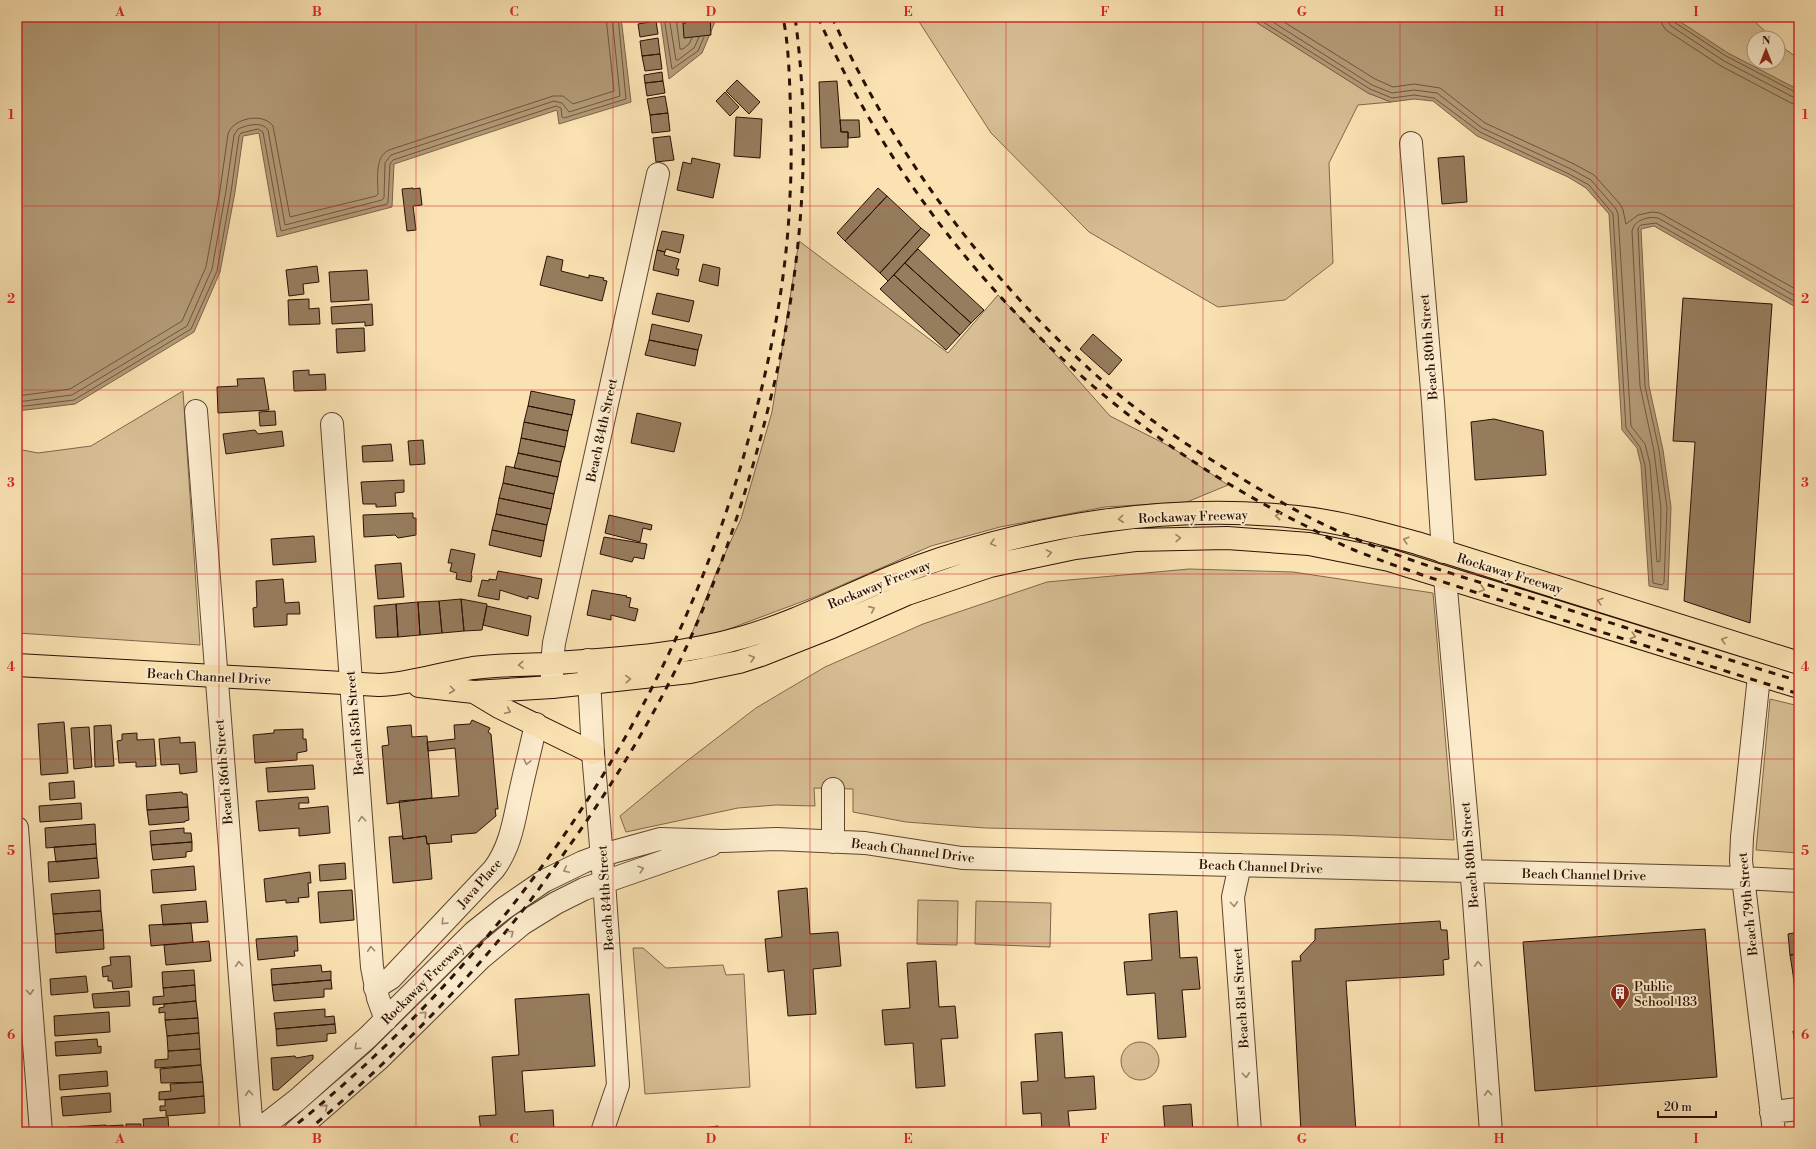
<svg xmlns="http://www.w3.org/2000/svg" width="1816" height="1149" font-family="'Libre Bodoni',serif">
<rect width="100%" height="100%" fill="#fae2b2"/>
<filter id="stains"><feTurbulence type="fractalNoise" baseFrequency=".005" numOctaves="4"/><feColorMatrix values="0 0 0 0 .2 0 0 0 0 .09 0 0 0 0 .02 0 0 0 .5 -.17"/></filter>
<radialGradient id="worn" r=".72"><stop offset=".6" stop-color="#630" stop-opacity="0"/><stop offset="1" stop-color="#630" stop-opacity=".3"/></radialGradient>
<path fill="#d7be94" stroke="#80674c" d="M916 17H1248L1368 93 1391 102 1358 105 1329 163 1333 263 1285 300 1218 307 1089 232 991 133Z
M1631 17H1750L1772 38H1754V62H1778V44L1799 59V105Z
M799 241 948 353 998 295 1048 346 1110 416 1171 447 1228 485 1187 502 1105 507 1000 527 931 546 817 596 721 632 690 638 716 573 741 519 772 412Z
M183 391 200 645 17 633V449L38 453 91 446Z
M1189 569 1293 572 1433 593 1454 840 1338 835 985 828 906 822 853 812V789L814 788 815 806 776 805 738 808 626 832 620 816 683 764 756 708 825 667 923 624 1047 582Z
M1770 699 1799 706V853L1756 850Z
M918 900 958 901 957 945 917 944Z
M976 901 1051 903 1050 947 975 944Z
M633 948H643L666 968 723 965 726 975 744 974 750 1087 645 1094Z
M1121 1061a19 19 0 1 1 38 0a19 19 0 1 1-38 0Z"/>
<path fill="#b39b77" stroke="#7c6349" d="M17 17H621L631 102 559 124 557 110 394 164 392 207 277 237 259 133 243 136 235 192 220 272 194 332 75 404 17 411Z
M660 17H717L702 53 669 79Z
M1248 17H1673L1728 53 1799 90V309L1654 226 1641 229 1649 386 1663 450 1671 507 1668 590 1649 586 1641 465 1637 448 1622 430 1609 214 1586 188 1568 177 1477 136 1433 101 1414 99 1391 102 1368 93Z"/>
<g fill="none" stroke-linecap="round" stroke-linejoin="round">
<path stroke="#6e563e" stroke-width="1" d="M664 17 672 69 698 51 704 37
M669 17 676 60H678L694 48 699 37
M676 17 680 49H683L689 44 692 38
M1255 17 1370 89 1392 98 1414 95 1434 98 1480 132 1569 174 1589 185 1613 214 1626 428 1640 447 1645 465 1653 583 1662 585 1664 583 1667 508 1659 450 1645 386 1638 228 1641 225 1656 223 1799 304
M1265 17 1372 85 1392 93 1414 90 1437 93 1482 128 1571 169 1591 180 1616 209 1618 214 1631 426 1645 444 1650 464 1657 562 1660 561 1661 508 1654 451 1640 386 1632 231C1634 220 1648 216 1658 218L1799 298
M1276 17 1375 79 1393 87 1414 84 1440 88 1485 123 1574 164 1594 175 1620 204 1623 210 1626 224 1638 215 1652 212 1660 213 1799 291
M1661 17 1662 24 1666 30 1721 66 1791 103 1799 105
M1667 17 1668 22 1671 26 1724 61 1793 97 1799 99
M1672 17 1674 22 1726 56 1799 94
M17 396 70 389 182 321 206 267 220 190 228 134C233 118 263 112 273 126L290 217 376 196 378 194C378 180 374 157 389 150L553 96H563L573 104 614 91 606 17
M17 402 72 395 187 326 212 269 226 191 234 135 238 129C247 125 262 121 268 130L285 225 382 200 384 198 385 163 391 155 554 101 562 103 569 112 620 96 612 17
M17 407 74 400 191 329 217 271 231 192 239 136 241 133 258 129 263 132 281 231 387 204 388 202 390 164 393 160 556 106 561 108 562 117 564 118 626 99 618 17"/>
</g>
<path fill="#967d5e" stroke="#2a1004" d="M686 17H710L711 35 684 38 683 23H686Z
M656 21 658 34 640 37 638 24Z
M658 38 660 54 642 56 640 41Z
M660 54 662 69 645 71 642 56Z
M662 72 663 81 645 83 644 75Z
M737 80 760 102 749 114 726 91Z
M663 81 665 93 647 96 645 83Z
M837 81 841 132H848V147L821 148 819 82Z
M725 92 739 107 730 116 716 101Z
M665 96 668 113 650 115 647 99Z
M668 113 670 131 652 133 650 115Z
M736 117 762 119 760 158 734 156Z
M840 120H859L860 137 848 138V132H841Z
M670 136 674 160 656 162 653 138Z
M1464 156 1467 202 1442 204 1438 158Z
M692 158 720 164 713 198 677 190 683 162 691 164Z
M413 188V189L420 188 422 205 413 206 416 230 407 231 402 189Z
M878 188 887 196 845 241 837 233Z
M887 196 921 228 880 273 845 241Z
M921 228 930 235 888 281 880 273Z
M662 231 684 235 680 253 666 249 665 252 657 250Z
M918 249 984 310 971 323 905 263Z
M657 250 665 252 664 255 679 259 676 269H679L678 276 653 270Z
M547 256 563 260 561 271 589 278V275L604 278 603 280 607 281 602 301 540 285Z
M905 263 971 323 960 335 894 275Z
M703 264 720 268 718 286 699 281Z
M317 266 319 282 303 284 304 294 289 296 286 270Z
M367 270 369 300 331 302 329 272Z
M894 275 960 335 946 350 880 289Z
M657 293 694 301 689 322 652 314Z
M1683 298 1772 304 1750 623 1684 601 1695 442 1673 441Z
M309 299V309L319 308 320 324 289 325 288 300Z
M372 304 373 325 365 326V322L332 324 331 307Z
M652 324 702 335 698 350 649 340Z
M364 328 365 351 337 353 336 329Z
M1093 334 1122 360 1109 375 1080 349Z
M649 340 698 350 695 366 645 355Z
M309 370V375L325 374 326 390 294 391 293 371Z
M264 378 269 410 218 413 217 387 238 386 237 379Z
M531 391 575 400 572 415 528 406Z
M528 406 572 415 568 431 524 422Z
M275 411 276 425 260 426 259 412Z
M637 413 681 423 674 452 631 443Z
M1494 419 1543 431 1546 475 1475 480 1471 422Z
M524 422 568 431 565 447 521 438Z
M255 430 258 434 282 431 284 446 226 454 223 434Z
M521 438 565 447 561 462 518 453Z
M423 440 425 464 410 465 408 441Z
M391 444 393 461 363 462 362 446Z
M518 453 561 462 558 477 514 468Z
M506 466 558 477 554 494 503 483Z
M404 480V492L395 493 396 506 376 507V504H363L361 482Z
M503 483 554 494 551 509 499 498Z
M499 498 551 509 547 525 496 514Z
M413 513V518H416V535L398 538 395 535 364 537 363 515Z
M496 514 547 525 544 541 492 530Z
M609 515 652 525 651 530 643 528 640 542 605 533Z
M492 530 544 541 541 557 489 545Z
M314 536 316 562 273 565 271 539Z
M604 537 647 544 644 559 634 557 632 562 600 554Z
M451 549 475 554 471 575 472 576 471 582 456 579 457 573 450 571 452 563H448Z
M401 563 404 597 378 599 375 565Z
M498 571 542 579 538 599 528 596V599L500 590 499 600 478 596 482 580 489 581V579L496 580Z
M283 579 285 603 299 602 300 614H287V625L254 627 253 608 257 607 256 581Z
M592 590 627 596 626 597 631 598 629 607 638 609 635 621 611 615V620L587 615Z
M461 599 487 604 482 630 464 631Z
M461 599 464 631 442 633 439 601Z
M439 601 442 633 420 635 418 602Z
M418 602 420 635 398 637 396 604Z
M396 604 398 637 376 638 374 606Z
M487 606 531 616 528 636 483 625Z
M472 720 490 728 488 732 491 734 498 809H495L496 816 476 833 451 835 452 842 427 844 426 836 403 839 399 801 459 796 455 748 428 751 427 742 455 739 454 725 470 724Z
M64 722 68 773 41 775 38 724Z
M111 725 114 766 95 767 94 726Z
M411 725 412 737 427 736 432 798 387 804 382 746 389 745 387 727Z
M89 727 92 767 74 769 71 728Z
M303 729V739H306L307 751 297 753V760L255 763 253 735 274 733V730Z
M137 733V740L154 739 156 766 136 767V762L119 763 117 741 122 740V734Z
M180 737V743L195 742 197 772 180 774 179 764 161 765 159 739Z
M313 765 315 789 268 792 266 768Z
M74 781 75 798 50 800 49 783Z
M182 792 183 794H187L188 807 147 810 146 795Z
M308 797 309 803H299V809L328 806 330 833 299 836V828L259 831 256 801Z
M81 803 82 819 40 822 39 806Z
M188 807 189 820 185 821V822L149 825 147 810Z
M95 824 96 844 46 848 45 828Z
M184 828V833H191L192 842 151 845 150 831Z
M402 836 403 839 426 836 427 844H429L432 879 393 883 389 837Z
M192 842V851L186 852V857L153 860 151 845Z
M96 844 97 858 56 862 54 847Z
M97 858 99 878 49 882 48 862Z
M345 863 346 879 320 881 319 865Z
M194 866 196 890 153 893 151 870Z
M310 872 311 883H308L309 897 298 898 299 902 286 903V900L266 902 264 879Z
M807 888 810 934 838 932 841 966 813 969 816 1014 788 1016 784 970 768 972 765 939 782 937 778 891Z
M100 890 101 911 53 914 51 894Z
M352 890 354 920 320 923 318 892Z
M206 901 208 922 163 925 161 905Z
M101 911 103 930 55 934 53 914Z
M1177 911 1180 958 1197 957 1200 989 1182 990 1186 1037 1158 1039 1155 993 1127 995 1124 962 1152 960 1149 914Z
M1440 921 1441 930H1447L1449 959 1443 960 1444 975 1346 981 1356 1132H1301L1292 961H1301L1300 956 1315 940V929Z
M191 923 193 942 151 946 149 925Z
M1705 929 1717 1077 1535 1091 1523 942Z
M103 930 104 949 56 953 55 934Z
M1799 932V954L1790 955 1788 934Z
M297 936 298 951H294L295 956 258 960 256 939Z
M209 941 211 961 166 965 164 945Z
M1799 954V974H1793L1790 955Z
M130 956 132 987 113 989 112 981H108V976L103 977 102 967 111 965 110 957Z
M936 961 939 1007 955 1006 958 1038 941 1039 945 1086 916 1088 913 1043 885 1045 882 1010 910 1008 907 963Z
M321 965 322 972 331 971V980L272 985 271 969Z
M194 970 195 985 163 988 162 972Z
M1793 974H1799V994H1795Z
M86 976 88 992 51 995 50 979Z
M331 980 332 989H324V997L274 1001 272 985Z
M195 985 196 1001 153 1005V997L164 996 163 988Z
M129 991 130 1006 94 1008 92 994Z
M589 994 595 1066 522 1071 525 1112 553 1110 554 1132H481L479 1116 496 1115 492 1057 519 1055 515 999Z
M196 1001 198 1018 165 1020V1012L159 1013V1008L164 1007V1004Z
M325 1009V1017L334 1016 335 1024 276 1029 274 1013Z
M109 1012 110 1032 55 1036 54 1016Z
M198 1018 199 1033 167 1036 165 1020Z
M335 1024 336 1033 327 1034V1041L277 1046 276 1029Z
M1799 1030V1074L1793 1031Z
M1062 1032 1065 1078 1094 1076 1096 1109 1068 1111 1070 1132H1042L1041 1113 1023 1114 1021 1082 1038 1081 1035 1034Z
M199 1033 200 1049 168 1051 167 1036Z
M97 1039 98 1047 101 1046V1053L56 1056 55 1042Z
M200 1049 201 1065 155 1068V1060L168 1059V1051Z
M313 1055V1059L278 1090H273L271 1058 295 1056 296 1058Z
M201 1065 203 1082 161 1083 160 1069Z
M107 1071 108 1086 60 1090 59 1075Z
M203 1082 204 1096 159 1100V1092L171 1091 170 1084Z
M110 1093 111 1112 63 1116 61 1097Z
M204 1096 205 1113 166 1116V1110L160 1111V1106H165V1100Z
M1191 1104 1193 1132H1165L1163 1106Z
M168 1117 169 1132H144L143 1119Z
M126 1124H141V1132H126Z
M106 1125V1126L123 1125 124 1132H68V1127Z
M718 1126 719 1132H690L689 1130Z"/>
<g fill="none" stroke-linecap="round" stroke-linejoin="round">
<defs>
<path id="minor" d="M1411 143 1433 402 1443 552
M196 411 252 1132
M332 424 372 967 378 998 386 1020
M1445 578 1474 901 1491 1132
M588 660 593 753 604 881 618 1085 602 1132
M1759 676 1742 837 1741 861 1774 1132
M552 687V663L554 643 658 174
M833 789V842
M17 828 41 1132
M1240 865 1233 897 1250 1132
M375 988 391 978 494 869C511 846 514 820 520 793 525 770 531 747 536 724
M1771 1112 1799 1109
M256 1132 297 1100 368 1037 474 932 503 909 544 881 583 862 602 855 660 839 723 841 777 839 865 843 962 858 1743 878 1799 881
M295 1132 379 1059 481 958 522 924 556 903 584 889 711 845"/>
<path id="major" d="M17 665 379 685C411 684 441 673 473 668 496 665 520 665 543 664 610 659 679 656 744 637 804 620 859 588 917 567 1037 524 1170 503 1297 517 1337 521 1377 532 1417 543L1799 663
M419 686 474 692 552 687 690 672 739 662 761 655 832 627 907 594 990 566 1075 548 1135 540 1227 538 1309 544 1389 560 1799 687
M474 692 499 707 593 753"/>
</defs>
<use href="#minor" stroke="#5e4430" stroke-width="24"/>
<use href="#major" stroke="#2a1004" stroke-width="24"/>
<use href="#minor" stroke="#fceccd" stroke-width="22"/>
<use href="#major" stroke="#fae2b2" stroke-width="22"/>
<path stroke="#2a1004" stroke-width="3" stroke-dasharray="7 7" stroke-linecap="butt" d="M818 17C914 237 1089 419 1304 525 1320 533 1337 543 1354 550 1414 574 1476 592 1537 612 1625 639 1712 667 1799 694
M832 17C893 153 985 276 1096 375 1140 415 1191 448 1241 478 1269 495 1297 512 1327 526 1395 558 1469 579 1541 601 1627 628 1713 655 1799 681
M287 1132C514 951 680 704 753 422 773 348 787 273 790 196 792 161 791 128 790 93 789 67 788 42 783 17
M306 1132C384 1067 457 994 520 914 536 894 550 873 565 852 607 793 645 732 677 667 717 584 746 497 768 409 801 281 813 148 795 17"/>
</g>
<defs><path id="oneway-chevron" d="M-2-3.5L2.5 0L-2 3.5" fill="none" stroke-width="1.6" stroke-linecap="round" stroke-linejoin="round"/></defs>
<g stroke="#9c8464">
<use href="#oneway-chevron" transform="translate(1278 516) rotate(-176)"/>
<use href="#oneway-chevron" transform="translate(1121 519) rotate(174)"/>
<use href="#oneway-chevron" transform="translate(1178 538) rotate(-1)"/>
<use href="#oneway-chevron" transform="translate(1406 540) rotate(-164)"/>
<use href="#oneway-chevron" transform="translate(993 543) rotate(165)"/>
<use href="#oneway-chevron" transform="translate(1049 553) rotate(-11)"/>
<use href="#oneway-chevron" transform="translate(1482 589) rotate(17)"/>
<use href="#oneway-chevron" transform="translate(1600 601) rotate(-163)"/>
<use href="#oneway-chevron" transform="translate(872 609) rotate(-24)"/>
<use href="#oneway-chevron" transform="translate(1633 636) rotate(17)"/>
<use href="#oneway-chevron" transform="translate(1724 640) rotate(-163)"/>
<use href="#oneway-chevron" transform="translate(752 658) rotate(-17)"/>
<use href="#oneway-chevron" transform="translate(521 665) rotate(176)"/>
<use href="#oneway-chevron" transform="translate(628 679) rotate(-4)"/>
<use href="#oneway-chevron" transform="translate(452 690) rotate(7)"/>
<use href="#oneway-chevron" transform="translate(508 711) rotate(25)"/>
</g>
<g stroke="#9e8973">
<use href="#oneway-chevron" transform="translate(527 762) rotate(103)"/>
<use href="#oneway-chevron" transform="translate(362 819) rotate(-94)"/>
<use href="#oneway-chevron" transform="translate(641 869) rotate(-17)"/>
<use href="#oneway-chevron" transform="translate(566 870) rotate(155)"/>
<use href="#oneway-chevron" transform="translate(1234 904) rotate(86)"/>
<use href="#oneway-chevron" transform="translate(444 922) rotate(133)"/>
<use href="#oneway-chevron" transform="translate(511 933) rotate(-38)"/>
<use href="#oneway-chevron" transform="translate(371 949) rotate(-94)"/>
<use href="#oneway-chevron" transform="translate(239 964) rotate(-95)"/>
<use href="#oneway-chevron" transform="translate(1478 964) rotate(-94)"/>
<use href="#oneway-chevron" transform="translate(30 992) rotate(86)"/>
<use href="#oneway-chevron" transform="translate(424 1014) rotate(-45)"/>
<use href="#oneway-chevron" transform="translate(357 1047) rotate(137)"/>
<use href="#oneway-chevron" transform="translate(1246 1075) rotate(86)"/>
<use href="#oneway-chevron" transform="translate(249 1093) rotate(-95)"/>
<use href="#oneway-chevron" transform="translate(1488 1093) rotate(-94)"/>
<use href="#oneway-chevron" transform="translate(325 1107) rotate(-41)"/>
</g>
<path fill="none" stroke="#d62828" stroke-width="1" stroke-opacity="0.55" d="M219 17V1132M416 17V1132M613 17V1132M810 17V1132M1006 17V1132M1203 17V1132M1400 17V1132M1597 17V1132M17 206H1799M17 390H1799M17 574H1799M17 759H1799M17 943H1799"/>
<defs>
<symbol id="building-pin" viewBox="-11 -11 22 30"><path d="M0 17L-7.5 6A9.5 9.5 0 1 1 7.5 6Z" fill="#8f2418" stroke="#fceccd"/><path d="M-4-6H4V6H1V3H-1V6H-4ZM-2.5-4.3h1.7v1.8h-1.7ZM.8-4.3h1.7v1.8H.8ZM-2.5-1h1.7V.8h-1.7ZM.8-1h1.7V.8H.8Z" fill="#fff"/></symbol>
</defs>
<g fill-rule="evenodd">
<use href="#building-pin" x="1609" y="982" width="22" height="30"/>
</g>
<g text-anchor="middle" stroke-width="4" stroke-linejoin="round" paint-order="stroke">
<g font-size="13" fill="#2a1004" stroke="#fceccd">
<text transform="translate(1428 347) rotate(-95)" y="5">Beach 80th Street</text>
<text transform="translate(601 430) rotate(-78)" y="5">Beach 84th Street</text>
<text transform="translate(1193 516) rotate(-2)" y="5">Rockaway Freeway</text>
<text transform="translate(1510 573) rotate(17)" y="5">Rockaway Freeway</text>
<text transform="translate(879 584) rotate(-22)" y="5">Rockaway Freeway</text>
<text transform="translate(209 676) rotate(3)" y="5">Beach Channel Drive</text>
<text transform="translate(354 723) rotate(-95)" y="5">Beach 85th Street</text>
<text transform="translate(223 772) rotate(-95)" y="5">Beach 86th Street</text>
<text transform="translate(913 850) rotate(7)" y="5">Beach Channel Drive</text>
<text transform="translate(1469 855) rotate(-95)" y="5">Beach 80th Street</text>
<text transform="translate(1261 866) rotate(2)" y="5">Beach Channel Drive</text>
<text transform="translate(1584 874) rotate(1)" y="5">Beach Channel Drive</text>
<text transform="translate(479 883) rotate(-49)" y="5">Java Place</text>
<text transform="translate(605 898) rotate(-94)" y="5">Beach 84th Street</text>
<text transform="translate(1747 904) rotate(-96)" y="5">Beach 79th Street</text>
<text transform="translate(422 983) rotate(-45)" y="5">Rockaway Freeway</text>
<text transform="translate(1240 998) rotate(-94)" y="5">Beach 81st Street</text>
</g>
<g font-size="13" fill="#2a1004" stroke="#fceccd" text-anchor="start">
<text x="1634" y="991">Public<tspan x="1634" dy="15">School 183</tspan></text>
</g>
</g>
<rect width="1816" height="1149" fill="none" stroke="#fae2b2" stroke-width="44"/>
<g transform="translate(1766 50)"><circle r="19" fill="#fceccd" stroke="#a8947d"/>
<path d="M0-3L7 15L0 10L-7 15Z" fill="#8f2418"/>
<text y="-6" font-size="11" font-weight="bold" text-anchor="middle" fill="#2a1004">N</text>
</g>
<path d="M1658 1111v6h58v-6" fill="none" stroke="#2a1004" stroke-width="2"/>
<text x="1664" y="1111" font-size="12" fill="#2a1004" stroke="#fceccd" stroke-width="3" paint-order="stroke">20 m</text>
<rect x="22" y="22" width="1772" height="1105" fill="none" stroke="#d62828" stroke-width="1.5"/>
<g font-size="13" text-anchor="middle" font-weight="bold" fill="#d62828">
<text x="120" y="16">A</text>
<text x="317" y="16">B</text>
<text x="514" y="16">C</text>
<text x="711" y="16">D</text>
<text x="908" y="16">E</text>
<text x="1105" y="16">F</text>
<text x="1302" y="16">G</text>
<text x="1499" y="16">H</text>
<text x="1696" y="16">I</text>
<text x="11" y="119">1</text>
<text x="1805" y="119">1</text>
<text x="11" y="303">2</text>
<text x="1805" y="303">2</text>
<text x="11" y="487">3</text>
<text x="1805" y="487">3</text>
<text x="11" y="671">4</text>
<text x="1805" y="671">4</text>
<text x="11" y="855">5</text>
<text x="1805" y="855">5</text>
<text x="11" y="1039">6</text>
<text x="1805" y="1039">6</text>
<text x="120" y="1143">A</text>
<text x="317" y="1143">B</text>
<text x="514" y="1143">C</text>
<text x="711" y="1143">D</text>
<text x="908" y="1143">E</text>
<text x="1105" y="1143">F</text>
<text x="1302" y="1143">G</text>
<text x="1499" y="1143">H</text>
<text x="1696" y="1143">I</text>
</g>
<rect width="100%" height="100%" filter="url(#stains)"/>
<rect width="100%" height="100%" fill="url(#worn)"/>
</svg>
